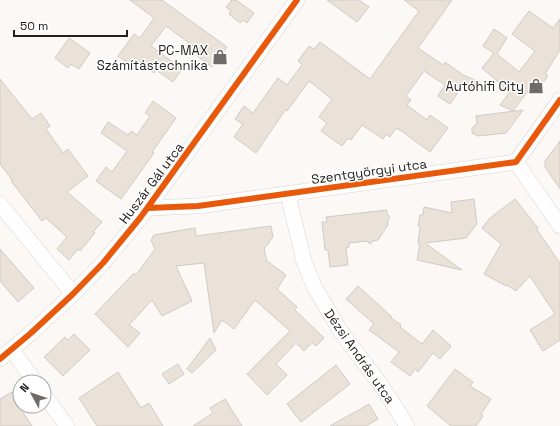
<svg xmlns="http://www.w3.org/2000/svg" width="560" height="426" font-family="'Space Grotesk',sans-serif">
<rect width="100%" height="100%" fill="#fbf8f5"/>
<path fill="#eae2d8" stroke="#cecbc7" d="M130 0H162L227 47 212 67 197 56 200 51 166 26 151 46 182 69 173 82 156 70 154 73 134 58 130 64 118 56 134 34 140 38 154 18Z
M232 0H236L254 13 247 23 243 20 240 23 229 14 231 11 226 7Z
M327 0H359L369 7 357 22Z
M404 0H452L418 48 443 65 445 62 463 75 475 80 470 91 461 88 450 104 438 96 445 85 424 71 406 96 411 100 407 105 427 120 430 115 448 128 430 152 399 129V130L396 128 390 137 386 134 383 139 362 125 351 140 348 138 342 146 321 131 327 123 319 117 332 99 309 81 287 111 286 109 256 153 234 137 243 124 235 119 244 106 253 113 278 78 287 85 302 65 298 61 309 46 314 49 320 42 370 79 419 11Z
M529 11 553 28 560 19V50L545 74 548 76 537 91 531 87 513 111 500 105 510 92 482 68 494 53 483 46 494 29 507 38 497 54 519 72 535 51 512 34Z
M69 38 90 53 79 69 71 64 68 68 55 58Z
M0 79 32 119 41 113 50 126 46 129 63 153 68 149 88 176 67 192 102 222 93 232 95 233 80 251 78 249 69 260 57 249 67 237 46 218 42 221 11 181 12 180 0 164Z
M153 101 176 118 152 152 154 153 121 199 96 181 106 167 112 172 127 151 101 133 108 122 128 135 131 131 137 135 150 116 145 113Z
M523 110 506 133 478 136 472 133V128L477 123 476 116Z
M560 141V189L545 167V161Z
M474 199 477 224 466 238 425 243 462 270 417 260 420 244H418L420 226H418L420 215H423L424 207 452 213 451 202Z
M515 199 538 228 537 230 560 263V340L543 351 530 330 555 314 530 276 516 291 507 285 506 286 484 274 501 244 482 228 490 218Z
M387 210V214L390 217 388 220V225L378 240 373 241 370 244 367 241 349 243V247L346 248 348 265 330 267 328 250H325L322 222H327L326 217Z
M271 226 273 237 264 249 267 261 286 275 277 289 297 307 295 310 324 338 316 346 312 343 304 351 296 343 276 364 287 375 267 395 247 374 290 331 255 300 234 329 222 320 214 333 204 263 176 266 192 301 162 316 152 300 129 325 140 333 128 347 95 314 134 273 136 275 155 249 151 240 154 235 195 228 196 236Z
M0 249 34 288 18 302 0 281Z
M358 286 392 317 391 318 401 325 400 327 422 344 433 330 451 346 440 359 433 353 418 372 415 369 410 376 391 362 399 352 369 330 374 324 346 299Z
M74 334 90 350 63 376 44 357 65 337 68 340Z
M210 338 216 350 192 373 187 369Z
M178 364 184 374 169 384 162 374Z
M336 365 350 384 301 422 287 404Z
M455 369 473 382 470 386 491 399 481 414 483 416 476 426H451L427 406Z
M118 372 141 408 149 403 163 426H97L79 398Z
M12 392 20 404V406H21L24 410 22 411 32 426H0V399Z
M225 399 242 426H193L213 413 210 408Z
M369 404 378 419 366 426H330Z"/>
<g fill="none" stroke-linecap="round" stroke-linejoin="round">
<defs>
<path id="minor" d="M516 162 560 226
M288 194 304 262 315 288 341 332 383 388 407 426
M0 204 73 294
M148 208 198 206 516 162 560 100
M12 350 35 382
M0 359 31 333 73 294 103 263 140 218 297 0
M44 395 67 426"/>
</defs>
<use href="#minor" stroke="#d8d4d1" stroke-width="16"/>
<use href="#minor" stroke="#fefefe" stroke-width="15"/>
<defs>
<path id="cycleway" d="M148 208 198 206 516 162 560 100
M0 359 31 333 73 294 103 263 140 218 297 0"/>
</defs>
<use href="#cycleway" stroke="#fff" stroke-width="8"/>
<use href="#cycleway" stroke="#e8590c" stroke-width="6"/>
</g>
<defs>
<symbol id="shop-bare" viewBox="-9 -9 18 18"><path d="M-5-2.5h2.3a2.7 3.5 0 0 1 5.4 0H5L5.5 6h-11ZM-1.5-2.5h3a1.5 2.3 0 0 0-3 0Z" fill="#6f6c69" stroke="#fff" stroke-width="2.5" paint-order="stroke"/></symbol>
</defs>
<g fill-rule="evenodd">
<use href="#shop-bare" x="209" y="46" width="22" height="22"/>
<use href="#shop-bare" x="525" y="75" width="22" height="22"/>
</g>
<g text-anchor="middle" stroke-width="3" stroke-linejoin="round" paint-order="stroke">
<g font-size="13" fill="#24201d" stroke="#fff" text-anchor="end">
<text x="208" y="55">PC-MAX<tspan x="208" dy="15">Számítástechnika</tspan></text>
<text x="524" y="91">Autóhifi City</text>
</g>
<g font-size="13" fill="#24201d" stroke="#fff">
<text transform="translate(369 171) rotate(-8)" y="5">Szentgyörgyi utca</text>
<text transform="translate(151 183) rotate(-53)" y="5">Huszár Gál utca</text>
<text transform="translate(360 356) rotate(55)" y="5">Dézsi András utca</text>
</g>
</g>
<g transform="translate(32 394) rotate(310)"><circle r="19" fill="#ffffff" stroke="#a7a6a5"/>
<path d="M0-3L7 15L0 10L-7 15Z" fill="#6f6c69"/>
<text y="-6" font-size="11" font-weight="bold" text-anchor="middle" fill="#24201d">N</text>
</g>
<path d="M14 30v6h113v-6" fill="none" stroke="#24201d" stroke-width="2"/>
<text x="20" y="30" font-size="12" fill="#24201d" stroke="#ffffff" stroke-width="3" paint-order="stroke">50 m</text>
</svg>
